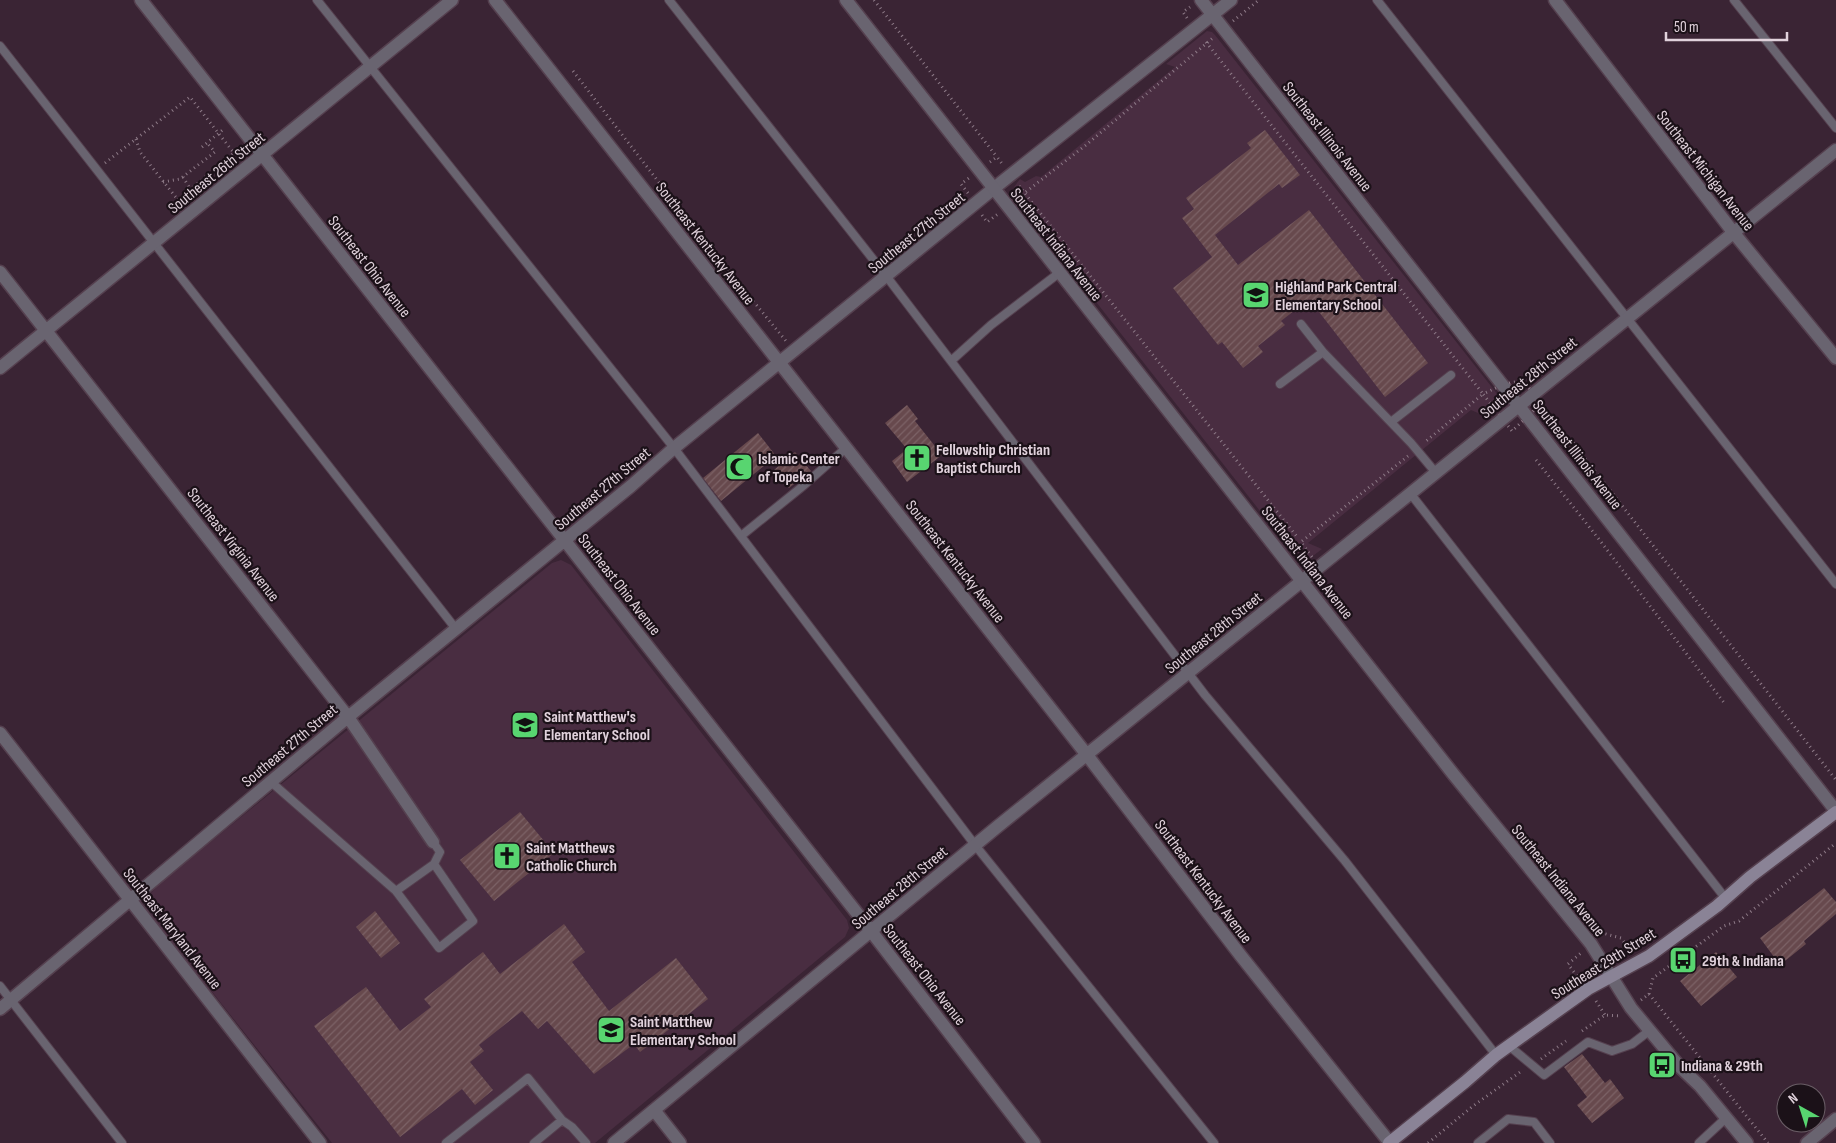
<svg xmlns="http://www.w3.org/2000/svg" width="1836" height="1143" font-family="'Sofia Sans Condensed',sans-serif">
<defs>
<pattern id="building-hatch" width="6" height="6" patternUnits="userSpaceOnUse" patternTransform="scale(1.25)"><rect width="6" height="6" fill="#67494d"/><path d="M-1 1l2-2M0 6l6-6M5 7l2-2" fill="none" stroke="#7c6266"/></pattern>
</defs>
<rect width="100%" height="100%" fill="#3a2434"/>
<path fill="#492d41" d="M1207 31 1212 32 1215 35 1498 395V408L1487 417 1471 410 1308 543 1322 549 1309 559 1296 557 1013 196 1014 187 1020 179 1025 182 1036 176 1041 177 1175 67 1166 64Z
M561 560 571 565 847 920 849 928 845 937 595 1143H332L151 915 148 903 151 893 159 884 552 563Z"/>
<path fill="url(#building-hatch)" d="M1265 130 1300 175 1282 188 1279 184 1215 235 1238 265 1309 210 1428 363 1385 397 1309 299 1281 321 1285 325 1258 346 1263 352 1243 368 1222 342 1218 345 1173 288 1212 257 1182 218 1194 209 1186 198 1251 148 1247 143Z
M907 405 918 419 915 421 942 455 907 482 892 461 907 449 885 423Z
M758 433 776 456 721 501 703 478Z
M795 452 811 471 789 488 774 470Z
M520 812 554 853 494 901 460 860Z
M1824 888 1836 902V914L1804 941 1806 944 1780 965 1760 938Z
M375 911 400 943 381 958 356 927Z
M564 924 585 952 572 962 609 1011 676 958 708 999 640 1052 634 1044 594 1074 547 1021 538 1029 522 1011 479 1045 484 1051 470 1062 493 1090 475 1105 462 1089 400 1137 314 1026 366 987 400 1031 431 1007 424 999 483 952 500 974Z
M1716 952 1737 977 1701 1006 1680 981Z
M1582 1054 1605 1083 1610 1079 1624 1098 1592 1123 1577 1105 1587 1097 1564 1067Z"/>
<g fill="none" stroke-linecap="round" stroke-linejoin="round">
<defs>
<path id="service" d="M317 0 674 448 975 845 1214 1143
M669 0 887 277 1205 695 1345 861 1496 1055
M1377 0 1836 584
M1734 0 1836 128
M0 46 456 629
M1301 324 1323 352
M951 361 991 325 1059 273
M1280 384 1323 352 1411 443 1436 473
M1391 422 1451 375
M1410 493 1726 899
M741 536 803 486 846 448
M271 782 396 891 439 948 473 921 434 864 396 891
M433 842 440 852 434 864
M0 986 122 1143
M1508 1045 1544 1075 1588 1042 1612 1051 1632 1044 1649 1031
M446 1143 528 1078 562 1120 572 1127 586 1143
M534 1143 562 1120
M1478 1143 1508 1119 1534 1122 1550 1143
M1699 1143 1726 1118"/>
<path id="minor" d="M141 0 871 931 1034 1143
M495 0 1087 755 1241 956 1390 1143
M1201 0 1836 811
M1555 0 1733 232 1836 358
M0 272 348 717 433 842
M0 368 452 0
M0 733 320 1143
M0 1009 348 717 631 486 674 448 993 189 1231 0
M654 1110 680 1143
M614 1143 997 827 1836 150
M1807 1143 1836 1119"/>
<path id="tertiary" d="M846 0 1454 775 1591 944 1631 1008 1680 1067 1700 1086 1747 1143"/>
<path id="secondary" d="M1389 1143 1465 1082 1496 1055 1588 989 1649 956 1717 906 1750 877 1836 812"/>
</defs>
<use href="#service" stroke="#55404f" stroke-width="10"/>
<use href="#minor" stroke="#55404f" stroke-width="15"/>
<use href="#tertiary" stroke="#55404f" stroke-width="15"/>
<use href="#secondary" stroke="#55404f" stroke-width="15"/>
<path stroke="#8e7b88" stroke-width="3" stroke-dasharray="1 4" stroke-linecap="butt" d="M874 0 997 157
M1187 18 1183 12 1190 7
M1233 21 1259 0
M1206 42 1483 394 1425 442
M573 71 708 246
M136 139 140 152 178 200 234 153
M202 147 225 128
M990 162 997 157 1003 165
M105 163 190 97 234 153 241 147
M183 177 191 190
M163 182 180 179 215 152 207 143
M1019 186 1298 538
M968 193 961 184 969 178
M1018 198 1086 145 1214 37
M982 215 987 222 998 214
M712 251 786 341
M1523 380 1541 404 1512 431 1483 394 1502 385Z
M1570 439 1836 780
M1536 460 1598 538 1725 704
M1312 557 1301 542 1408 456
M1601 934 1602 933 1621 938 1630 950
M1580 980 1568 964 1582 952
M1649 994 1768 1143
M1641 1000 1649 994 1653 978 1724 926 1739 921 1836 843
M1596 1001 1605 1015
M1582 1031 1605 1015 1621 1016
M1541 1059 1566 1041
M1428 1143 1473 1106 1523 1070"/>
<use href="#service" stroke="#696470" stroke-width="8"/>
<use href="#minor" stroke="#696470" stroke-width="12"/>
<use href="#tertiary" stroke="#696470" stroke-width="12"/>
<use href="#secondary" stroke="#8a8396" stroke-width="12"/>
</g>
<defs>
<symbol id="school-square" viewBox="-11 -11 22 22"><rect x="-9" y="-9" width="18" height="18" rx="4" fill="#58d570" stroke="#1b1118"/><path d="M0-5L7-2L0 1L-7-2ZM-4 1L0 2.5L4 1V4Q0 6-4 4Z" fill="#111"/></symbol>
<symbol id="church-square" viewBox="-11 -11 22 22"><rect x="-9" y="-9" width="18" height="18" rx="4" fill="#58d570" stroke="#1b1118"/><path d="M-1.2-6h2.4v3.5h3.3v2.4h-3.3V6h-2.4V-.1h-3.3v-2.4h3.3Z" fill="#111"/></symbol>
<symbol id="mosque-square" viewBox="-11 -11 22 22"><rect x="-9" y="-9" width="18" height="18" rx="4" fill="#58d570" stroke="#1b1118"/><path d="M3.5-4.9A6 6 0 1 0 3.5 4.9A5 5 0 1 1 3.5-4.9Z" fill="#111"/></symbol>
<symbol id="bus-square" viewBox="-11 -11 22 22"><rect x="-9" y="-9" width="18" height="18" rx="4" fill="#58d570" stroke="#1b1118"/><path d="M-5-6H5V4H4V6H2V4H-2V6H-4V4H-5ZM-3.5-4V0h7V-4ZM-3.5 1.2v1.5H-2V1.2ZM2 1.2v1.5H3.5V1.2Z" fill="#111"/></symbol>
</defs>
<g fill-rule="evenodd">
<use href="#school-square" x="1240" y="279" width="32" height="32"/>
<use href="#church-square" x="901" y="442" width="32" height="32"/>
<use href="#mosque-square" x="723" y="451" width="32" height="32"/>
<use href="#school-square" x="509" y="709" width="32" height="32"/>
<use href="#church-square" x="491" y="840" width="32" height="32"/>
<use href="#bus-square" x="1667" y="944" width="32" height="32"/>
<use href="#school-square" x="595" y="1014" width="32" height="32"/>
<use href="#bus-square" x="1646" y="1049" width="32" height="32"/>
</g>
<g text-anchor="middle" stroke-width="4.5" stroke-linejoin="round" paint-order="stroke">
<g font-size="16" fill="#e1d2dc" stroke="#1b1118">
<text transform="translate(1328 136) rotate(52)" y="6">Southeast Illinois Avenue</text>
<text transform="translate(1706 170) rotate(52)" y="6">Southeast Michigan Avenue</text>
<text transform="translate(216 172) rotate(-39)" y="6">Southeast 26th Street</text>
<text transform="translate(916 232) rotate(-39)" y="6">Southeast 27th Street</text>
<text transform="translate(706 243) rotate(52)" y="6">Southeast Kentucky Avenue</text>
<text transform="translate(1057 244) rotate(52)" y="6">Southeast Indiana Avenue</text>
<text transform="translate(370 266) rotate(52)" y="6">Southeast Ohio Avenue</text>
<text transform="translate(1528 377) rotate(-39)" y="6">Southeast 28th Street</text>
<text transform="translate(1578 454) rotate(52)" y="6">Southeast Illinois Avenue</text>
<text transform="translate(602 488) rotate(-40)" y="6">Southeast 27th Street</text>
<text transform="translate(234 544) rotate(52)" y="6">Southeast Virginia Avenue</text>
<text transform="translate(956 561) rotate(52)" y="6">Southeast Kentucky Avenue</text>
<text transform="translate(1308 562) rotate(52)" y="6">Southeast Indiana Avenue</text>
<text transform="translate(620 584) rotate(52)" y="6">Southeast Ohio Avenue</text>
<text transform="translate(1213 632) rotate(-39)" y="6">Southeast 28th Street</text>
<text transform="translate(289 745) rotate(-40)" y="6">Southeast 27th Street</text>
<text transform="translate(1559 880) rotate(51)" y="6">Southeast Indiana Avenue</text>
<text transform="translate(1204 881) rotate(53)" y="6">Southeast Kentucky Avenue</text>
<text transform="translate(899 887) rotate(-40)" y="6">Southeast 28th Street</text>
<text transform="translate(173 928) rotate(52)" y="6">Southeast Maryland Avenue</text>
<text transform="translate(1603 963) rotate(-32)" y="6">Southeast 29th Street</text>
<text transform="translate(925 974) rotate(52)" y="6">Southeast Ohio Avenue</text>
</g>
<g font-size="16" font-weight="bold" fill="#e1d2dc" stroke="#1b1118" text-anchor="start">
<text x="1275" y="292">Highland Park Central<tspan x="1275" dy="18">Elementary School</tspan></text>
<text x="936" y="455">Fellowship Christian<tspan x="936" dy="18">Baptist Church</tspan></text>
<text x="758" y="464">Islamic Center<tspan x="758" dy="18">of Topeka</tspan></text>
<text x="544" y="722">Saint Matthew's<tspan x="544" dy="18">Elementary School</tspan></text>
<text x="526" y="853">Saint Matthews<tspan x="526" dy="18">Catholic Church</tspan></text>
<text x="1702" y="966">29th &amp; Indiana</text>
<text x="630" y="1027">Saint Matthew<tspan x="630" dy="18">Elementary School</tspan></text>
<text x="1681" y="1071">Indiana &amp; 29th</text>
</g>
</g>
<g transform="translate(1801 1108) rotate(321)"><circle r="24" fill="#1b1118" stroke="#6a5e66"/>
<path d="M0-4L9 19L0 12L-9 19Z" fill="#58d570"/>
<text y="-8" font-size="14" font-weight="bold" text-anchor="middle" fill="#e1d2dc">N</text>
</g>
<path d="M1666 32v8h121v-8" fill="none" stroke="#e1d2dc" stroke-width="2.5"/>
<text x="1674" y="32" font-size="15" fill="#e1d2dc" stroke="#1b1118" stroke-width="4" paint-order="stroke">50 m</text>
</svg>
